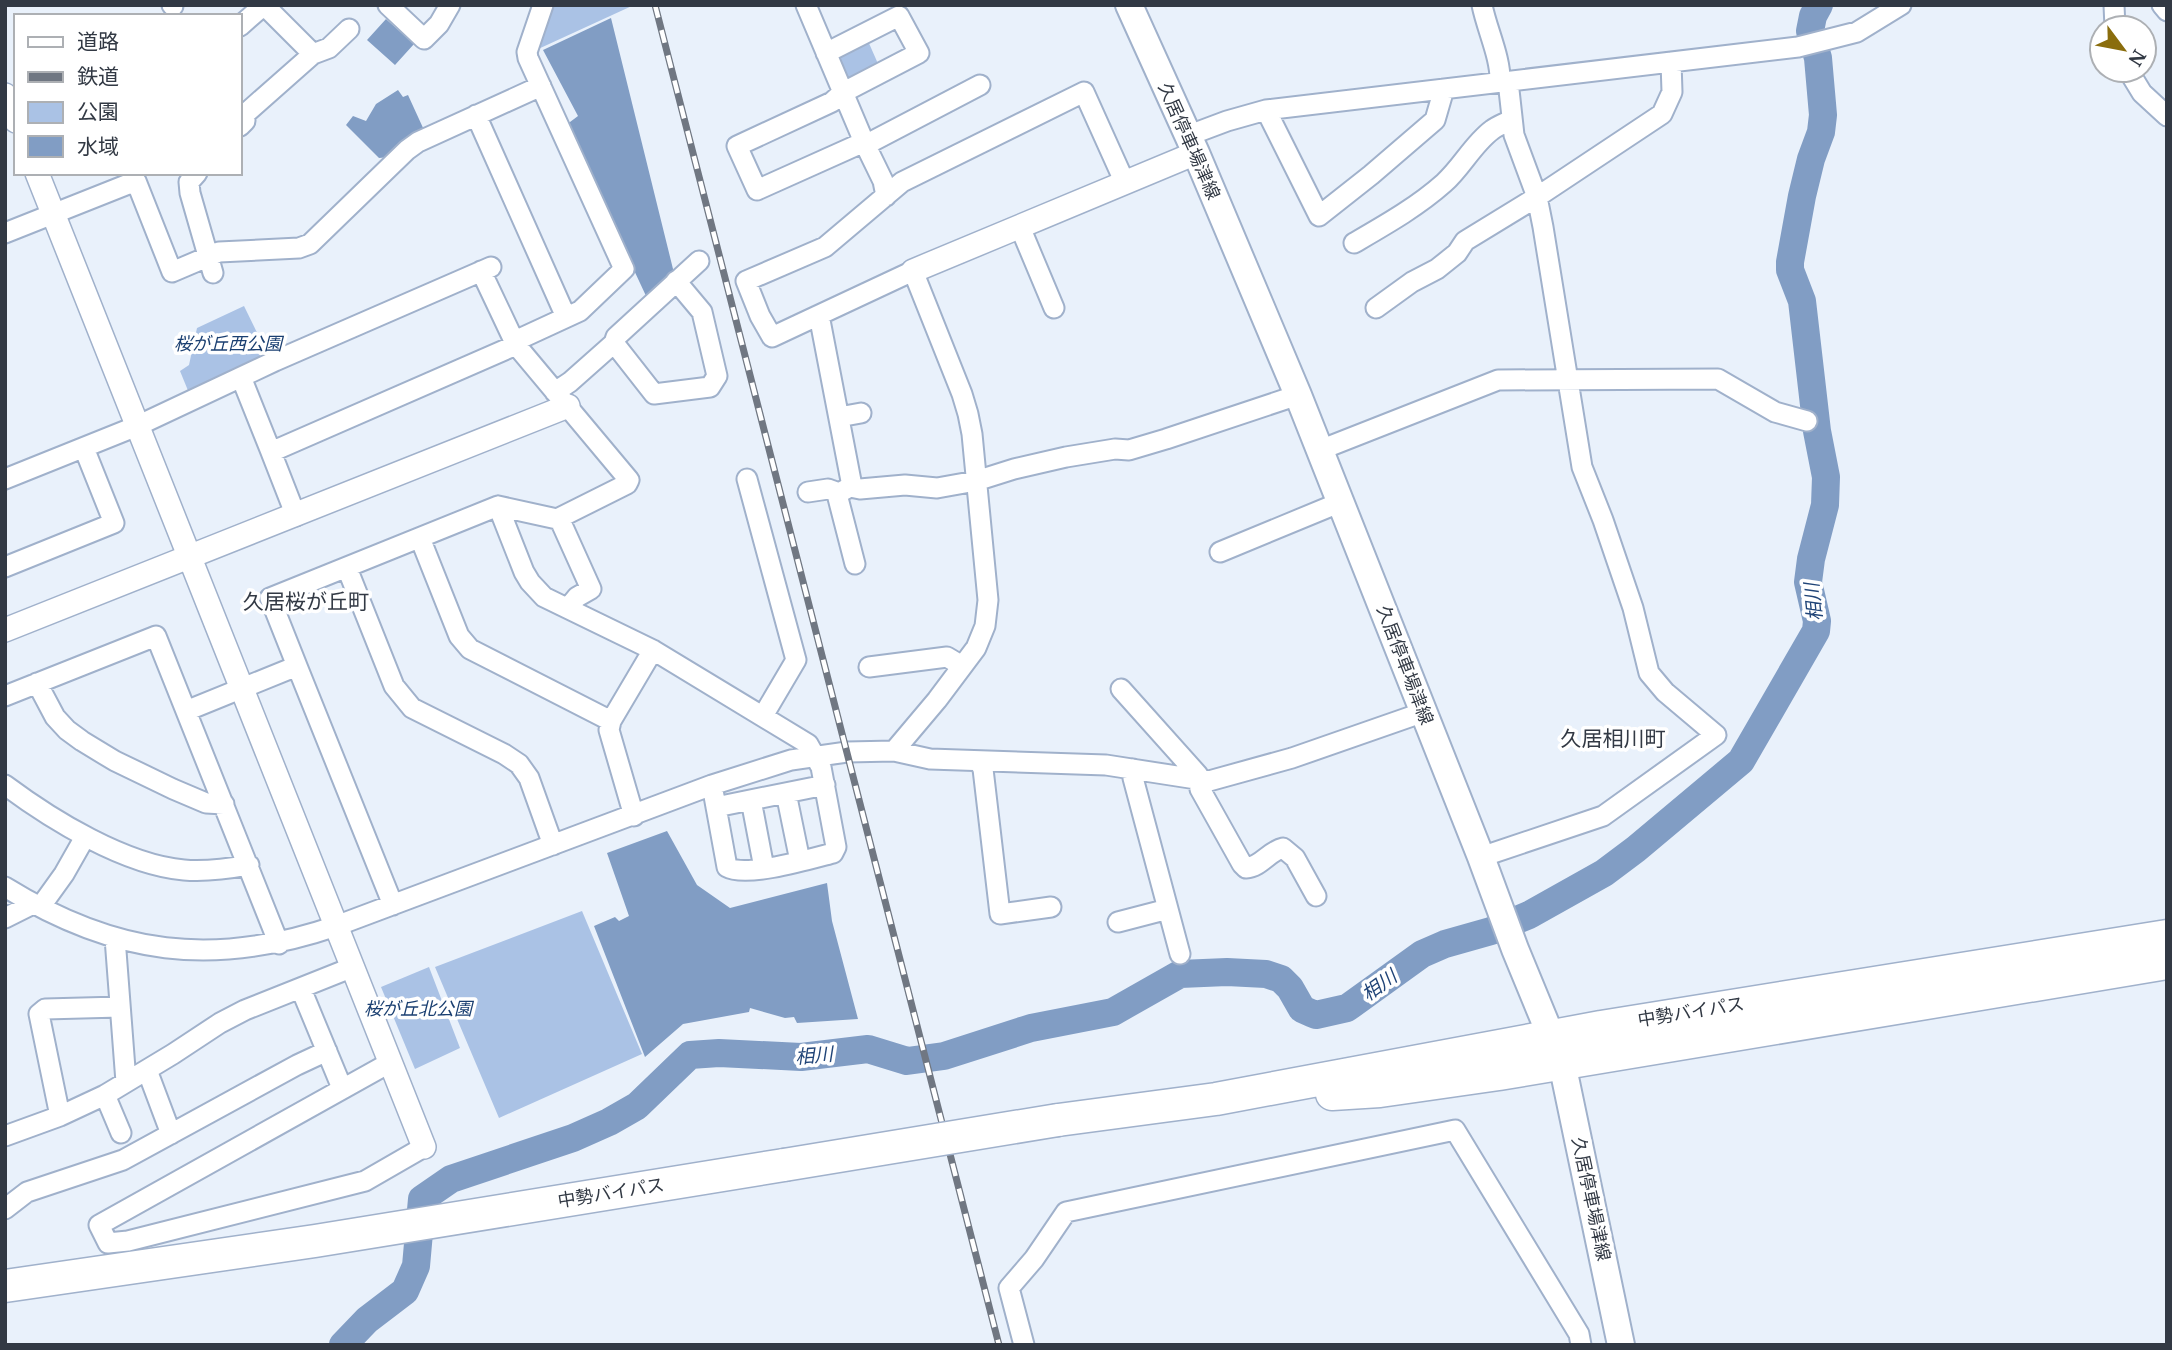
<svg xmlns="http://www.w3.org/2000/svg" width="2172" height="1350" font-family="'Noto Serif','Noto Sans JP',serif">
<rect width="100%" height="100%" fill="#e9f1fb"/>
<path fill="#aac2e5" d="M550 5H634L536 50Z
M868 41 879 66 846 84 836 58Z
M244 306 267 353 264 359 189 393 180 371 189 365 197 328Z
M582 911 642 1054 499 1118 435 967Z
M429 967 460 1048 415 1069 381 987Z"/>
<path fill="#819dc4" d="M611 18 674 273 647 298 566 125 578 116 543 50Z
M386 19 414 44 395 65 367 40Z
M398 90 403 97 408 95 424 130 390 157 379 158 346 125 353 116 366 121 376 104Z
M667 831 697 885 730 908 827 883 832 921 858 1019 797 1023 794 1017 785 1018 750 1008 749 1012 683 1024 645 1057 594 926 615 917 619 921 629 916 607 853Z"/>
<g fill="none" stroke-linecap="round" stroke-linejoin="round">
<path stroke="#819dc4" stroke-width="28" d="M343 1345 367 1320 405 1291 416 1266 422 1199 451 1179 573 1138 609 1122 637 1106 690 1055 719 1053 801 1057 868 1049 907 1061 944 1056 1031 1028 1113 1012 1180 974 1227 972 1266 974 1281 979 1290 988 1302 1009 1311 1013 1316 1015 1347 1008 1422 954 1445 944 1491 931 1529 915 1604 873 1636 849 1741 761 1816 631 1817 621 1808 582 1811 559 1825 505 1826 477 1817 431 1802 301 1790 270V262L1802 196 1811 159 1821 132 1823 115 1818 58 1810 31 1813 16 1819 5"/>
<defs>
<path id="minor" d="M172 5 173 6
M264 5 313 54
M388 5 424 39 439 24 450 5
M806 5 864 142 883 181 886 196
M1482 5C1487 30 1501 58 1500 82
M2114 5 2115 28
M2162 5 2167 11
M240 26 264 5
M826 53 899 16 919 53 842 93 832 102 737 146 757 190 864 142 873 141 980 85
M2128 70 2142 93 2167 116
M1266 110 1319 216 1371 175 1435 120 1444 89
M476 115 566 317
M240 126 245 121V114L313 54 329 48 349 29
M1187 136 1227 121 1266 110 1798 47 1857 32 1901 5
M197 173 189 182 190 193 213 273
M1020 227 1054 308
M5 233 136 181 172 272 219 252 299 248 310 244 407 150 418 142 541 86
M1354 243C1385 225 1417 207 1444 183 1462 167 1473 144 1492 130 1497 126 1505 123 1511 120
M481 271 516 345 629 480 627 484 557 519 498 506
M1376 308 1412 282 1437 269 1457 253 1465 241 1537 197 1662 114 1672 92 1671 62
M819 315 851 481 850 487
M515 341 580 311 624 269 528 58 527 52 543 5
M614 343 616 337 699 261
M241 377 271 452 516 345
M555 392 570 382 614 343 654 394 710 387 717 376 702 312 676 281
M839 417 861 413
M1320 450 1498 380 1718 379 1775 412 1807 421
M271 452 296 516
M5 479 137 426 275 361 491 267
M747 479 796 660 763 716
M808 492 828 489 839 493 850 487 860 489 905 485 937 488 976 481 1014 469 1066 457 1115 449 1129 450 1166 439 1298 395
M839 493 838 498 855 564
M559 518 591 589 577 597 568 608
M420 538 459 636 470 649 611 721 653 650
M1220 552 1341 502
M5 567 114 523 84 448
M347 568 394 686 412 708 504 754 519 764 529 778 553 845
M297 666 393 905
M869 667 947 657 962 666
M37 683 55 717 67 730 82 741 115 761 173 789 206 803 224 804
M1121 689 1198 775 1200 789 1242 864 1246 868C1261 867 1269 851 1283 848L1295 858 1316 896
M5 696 156 636 279 944
M186 711 297 666 270 598 498 506 524 572 530 582 544 597 653 650 808 744 821 767 836 847 833 853C810 859 746 878 727 867L712 785
M611 721 609 730 634 816
M894 751 937 700 976 648 985 626 988 600 972 434 968 414 962 394 913 271 772 337 760 316 746 281 825 247 902 182 1084 92 1125 183
M979 761 983 769 1000 914 1051 907
M1133 769V778L1180 954
M5 785C52 820 125 865 184 870 206 872 227 869 249 865
M786 793 800 861
M751 800 764 868
M716 807 825 785
M1481 857 1603 816 1716 735 1665 692 1649 673 1633 608 1603 520 1582 467 1543 227 1537 197 1514 135 1508 81
M5 887C115 955 213 968 336 926L712 785 791 760 847 752 894 751 930 759 1106 765 1209 781 1292 758 1424 712
M41 906 64 874 85 837
M5 918 33 904
M1118 922 1168 909
M115 938 126 1082
M301 989 342 1088
M391 1062 99 1225 108 1243 128 1241 365 1181 424 1147
M147 1070 171 1134
M105 1095 121 1133
M60 1116 39 1014 45 1009 120 1007
M5 1136 60 1116 105 1095 173 1054 220 1023 245 1010 353 967
M5 1209 27 1192 123 1160 297 1065 327 1051
M1024 1345 1009 1288 1034 1259 1066 1212 1455 1130 1579 1334 1581 1345"/>
<path id="tertiary" d="M5 95 16 121
M37 173 424 1147
M913 271 1196 153
M5 630 568 406"/>
<path id="secondary" d="M1129 5 1196 153 1298 395 1481 857 1515 949 1562 1063 1621 1345"/>
<path id="trunk" d="M1332 1094 1380 1091 1499 1074 2167 963
M1058 1120 1216 1099 1601 1027 2167 936
M5 1286 315 1241 784 1165"/>
</defs>
<use href="#minor" stroke="#a0b1cb" stroke-width="23"/>
<use href="#tertiary" stroke="#a0b1cb" stroke-width="26"/>
<use href="#secondary" stroke="#a0b1cb" stroke-width="30"/>
<use href="#trunk" stroke="#a0b1cb" stroke-width="35"/>
<use href="#minor" stroke="#fff" stroke-width="19"/>
<use href="#tertiary" stroke="#fff" stroke-width="23"/>
<use href="#secondary" stroke="#fff" stroke-width="26"/>
<use href="#trunk" stroke="#fff" stroke-width="32"/>
<defs>
<path id="rail" d="M655 5 999 1345"/>
</defs>
<use href="#rail" stroke="#707782" stroke-width="7"/>
<use href="#rail" stroke="#fff" stroke-width="4.5" stroke-dasharray="13" stroke-linecap="butt"/>
<defs>
<path id="trunk-bridge" d="M784 1165 1058 1120"/>
</defs>
<use href="#trunk-bridge" stroke="#a0b1cb" stroke-width="35" stroke-linecap="butt"/>
<use href="#trunk-bridge" stroke="#fff" stroke-width="32"/>
</g>
<g text-anchor="middle" stroke-width="7" stroke-linejoin="round" paint-order="stroke">
<g font-size="18" fill="#323944" stroke="#fff">
<text transform="translate(1189 141) rotate(66)" y="6">久居停車場津線</text>
<text transform="translate(1405 665) rotate(69)" y="6">久居停車場津線</text>
<text transform="translate(1691 1012) rotate(-9)" y="6">中勢バイパス</text>
<text transform="translate(611 1193) rotate(-9)" y="6">中勢バイパス</text>
<text transform="translate(1591 1199) rotate(78)" y="6">久居停車場津線</text>
</g>
<g font-size="18" font-style="italic" fill="#1a3f71" stroke="#fff">
<text x="228" y="350">桜が丘西公園</text>
<text x="418" y="1015">桜が丘北公園</text>
</g>
<g font-size="19" font-style="italic" fill="#214578" stroke="#fff">
<text transform="translate(1813 602) rotate(-96)" y="7">相川</text>
<text transform="translate(1379 985) rotate(-36)" y="7">相川</text>
<text transform="translate(814 1055) rotate(-5)" y="7">相川</text>
</g>
<g font-size="21" fill="#323944" stroke="#fff">
<text x="306" y="609">久居桜が丘町</text>
<text x="1613" y="746">久居相川町</text>
</g>
</g>
<rect width="2172" height="1350" fill="none" stroke="#323944" stroke-width="14"/>
<rect x="14" y="14" width="228" height="161" fill="#ffffff" stroke="#adb0b4" stroke-width="2"/>
<rect x="28" y="37" width="35" height="10" fill="#ffffff" stroke="#adb0b4" stroke-width="2"/>
<text x="77" y="49" font-size="21" fill="#323944">道路</text>
<rect x="28" y="72" width="35" height="10" fill="#707782" stroke="#adb0b4" stroke-width="2"/>
<text x="77" y="84" font-size="21" fill="#323944">鉄道</text>
<rect x="28" y="102" width="35" height="21" fill="#aac2e5" stroke="#adb0b4" stroke-width="2"/>
<text x="77" y="119" font-size="21" fill="#323944">公園</text>
<rect x="28" y="136" width="35" height="21" fill="#819dc4" stroke="#adb0b4" stroke-width="2"/>
<text x="77" y="154" font-size="21" fill="#323944">水域</text>
<g transform="translate(2123 49) rotate(122)"><circle r="33" fill="#ffffff" stroke="#adb0b4" stroke-width="2"/>
<path d="M0-5L12 26L0 18L-12 26Z" fill="#8a6d0d"/>
<text y="-10" font-size="19" font-weight="bold" text-anchor="middle" fill="#323944">N</text>
</g>
</svg>
